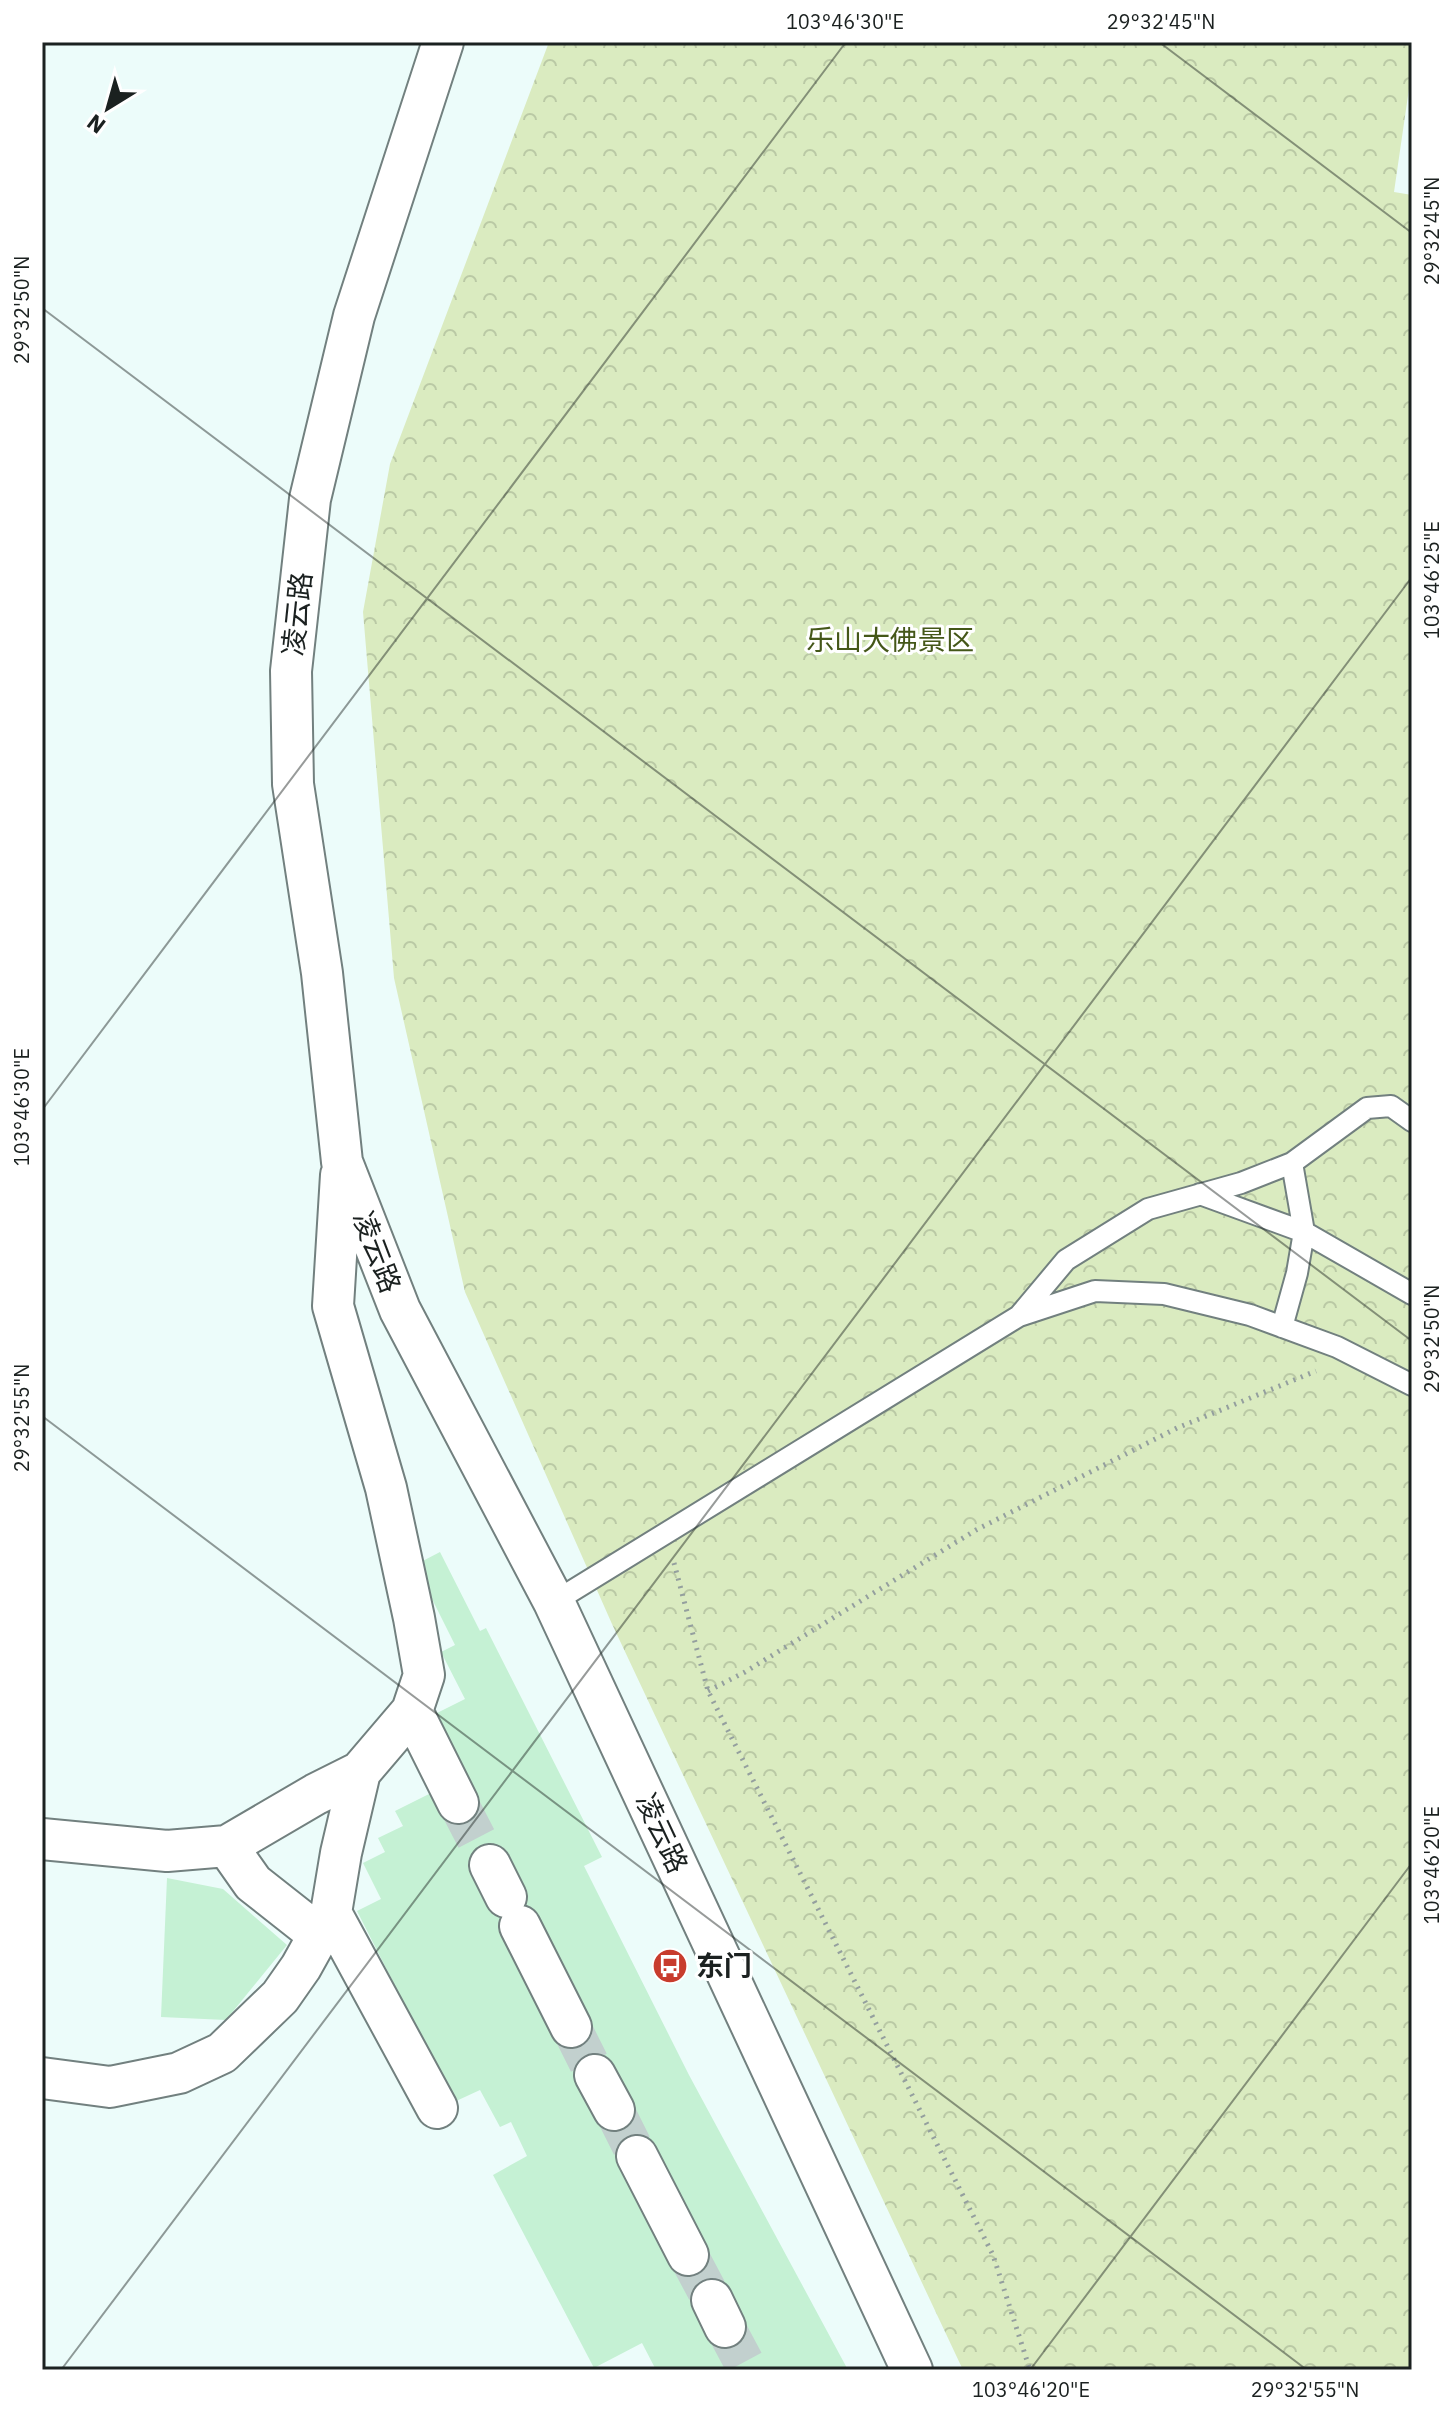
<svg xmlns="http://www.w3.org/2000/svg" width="1454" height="2412" font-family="'IBM Plex Sans','Noto Sans SC',sans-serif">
<defs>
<pattern id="park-crowns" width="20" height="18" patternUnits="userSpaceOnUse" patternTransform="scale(2)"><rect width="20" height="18" fill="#daebc0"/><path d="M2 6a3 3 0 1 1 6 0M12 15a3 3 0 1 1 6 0" fill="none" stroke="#bac9a5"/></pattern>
</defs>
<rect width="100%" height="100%" fill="#ecfcfa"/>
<path fill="url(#park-crowns)" d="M549 42H1412V68L1394 192 1412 195V2370H963L612 1624 465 1292 394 978 363 612 390 464Z"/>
<path fill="#c5f1d4" d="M440 1552 480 1631 486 1628 602 1857 584 1866 689 2075 848 2370H656L642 2343 594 2368 493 2175 527 2156 511 2122 500 2127 480 2090 454 2102 357 1911 381 1899 363 1863 385 1852 378 1838 403 1826 395 1811 435 1791 431 1716 465 1699 441 1652 455 1645 415 1565Z
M167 1878 223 1889 287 1945 226 2020 161 2017Z"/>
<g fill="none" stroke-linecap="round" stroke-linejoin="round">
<path stroke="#c2d0ce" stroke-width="40" stroke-dasharray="40 20" stroke-linecap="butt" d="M458 1803 490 1865
M571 2027 595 2075
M614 2110 637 2156
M688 2255 712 2300
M725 2327 748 2370"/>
<defs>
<path id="lane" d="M1200 1194 1304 1232 1412 1294
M1019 1316 1066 1260 1148 1209 1241 1183 1292 1163 1367 1108 1391 1106 1412 1121
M1282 1327 1297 1273 1304 1232 1292 1163
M554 1602 1019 1316 1095 1291 1164 1294 1250 1315 1337 1347 1412 1385"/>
<path id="street" d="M443 42 354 316 310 499 291 671 293 784 322 973 342 1162 400 1310 554 1602 912 2370
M412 1711 458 1803
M42 1839 167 1851 227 1846 316 1794 360 1772 412 1711 424 1675 414 1618 386 1488 333 1306 341 1175
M227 1846 253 1883 319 1935
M490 1865 506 1897
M331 1913 437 2108
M520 1926 571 2027
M595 2075 614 2110
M42 2078 110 2087 179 2073 222 2053 280 1997 301 1967 331 1913 341 1853 360 1772
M637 2156 688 2255
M712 2300 725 2327"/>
</defs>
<use href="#lane" stroke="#72807f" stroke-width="24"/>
<use href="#street" stroke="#72807f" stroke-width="44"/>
<path stroke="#949f9e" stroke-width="5" stroke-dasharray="2 6" stroke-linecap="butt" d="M674 1563 708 1691 993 2255 1030 2370
M708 1691 745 1672 976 1530 1177 1428 1316 1371"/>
<use href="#lane" stroke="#fff" stroke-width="20"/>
<use href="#street" stroke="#fff" stroke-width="40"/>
</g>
<path fill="none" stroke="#1b2120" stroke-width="2" stroke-opacity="0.45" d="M1159 42 1412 233M42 308 1412 1341M42 1110 846 42M42 1416 1307 2370M61 2370 1412 577M1030 2370 1412 1863"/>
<defs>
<symbol id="bus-disc" viewBox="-11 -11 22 22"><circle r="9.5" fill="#c83c2d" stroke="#fff"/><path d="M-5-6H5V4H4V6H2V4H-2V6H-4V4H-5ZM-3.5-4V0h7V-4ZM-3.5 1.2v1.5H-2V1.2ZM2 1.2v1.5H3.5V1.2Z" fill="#fff"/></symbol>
</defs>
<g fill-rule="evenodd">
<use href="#bus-disc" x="650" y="1946" width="40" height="40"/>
</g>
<g text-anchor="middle" stroke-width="6" stroke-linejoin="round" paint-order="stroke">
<g font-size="28" fill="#1b2120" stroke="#fff">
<text transform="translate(297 614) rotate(-84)" y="10">凌云路</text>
<text transform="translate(377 1252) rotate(69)" y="10">凌云路</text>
<text transform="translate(662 1833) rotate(65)" y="10">凌云路</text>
</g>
<g font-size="28" fill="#445718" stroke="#fff">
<text x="890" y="650">乐山大佛景区</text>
</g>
<g font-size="28" font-weight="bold" fill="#1b2120" stroke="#fff" text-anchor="start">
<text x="696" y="1976">东门</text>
</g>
</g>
<rect width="1454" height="2412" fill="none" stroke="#ffffff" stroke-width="88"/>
<g transform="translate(108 108) rotate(217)" stroke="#ffffff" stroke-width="6" paint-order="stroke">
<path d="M0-6L14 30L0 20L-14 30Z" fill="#1b2120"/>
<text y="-12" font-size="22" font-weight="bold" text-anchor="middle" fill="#1b2120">N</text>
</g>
<rect x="44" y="44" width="1366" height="2324" fill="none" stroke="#1b2120" stroke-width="3"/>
<g font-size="20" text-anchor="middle" fill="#1b2120">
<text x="845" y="29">103°46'30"E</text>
<text x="1161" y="29">29°32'45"N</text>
<text transform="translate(1432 231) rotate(-90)" y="7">29°32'45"N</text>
<text transform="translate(22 310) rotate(-90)" y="7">29°32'50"N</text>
<text transform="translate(1432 580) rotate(-90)" y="7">103°46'25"E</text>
<text transform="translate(22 1107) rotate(-90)" y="7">103°46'30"E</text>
<text transform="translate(1432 1339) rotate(-90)" y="7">29°32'50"N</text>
<text transform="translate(22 1418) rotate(-90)" y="7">29°32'55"N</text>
<text transform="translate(1432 1865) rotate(-90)" y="7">103°46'20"E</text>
<text x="1031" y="2397">103°46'20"E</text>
<text x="1305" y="2397">29°32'55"N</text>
</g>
</svg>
